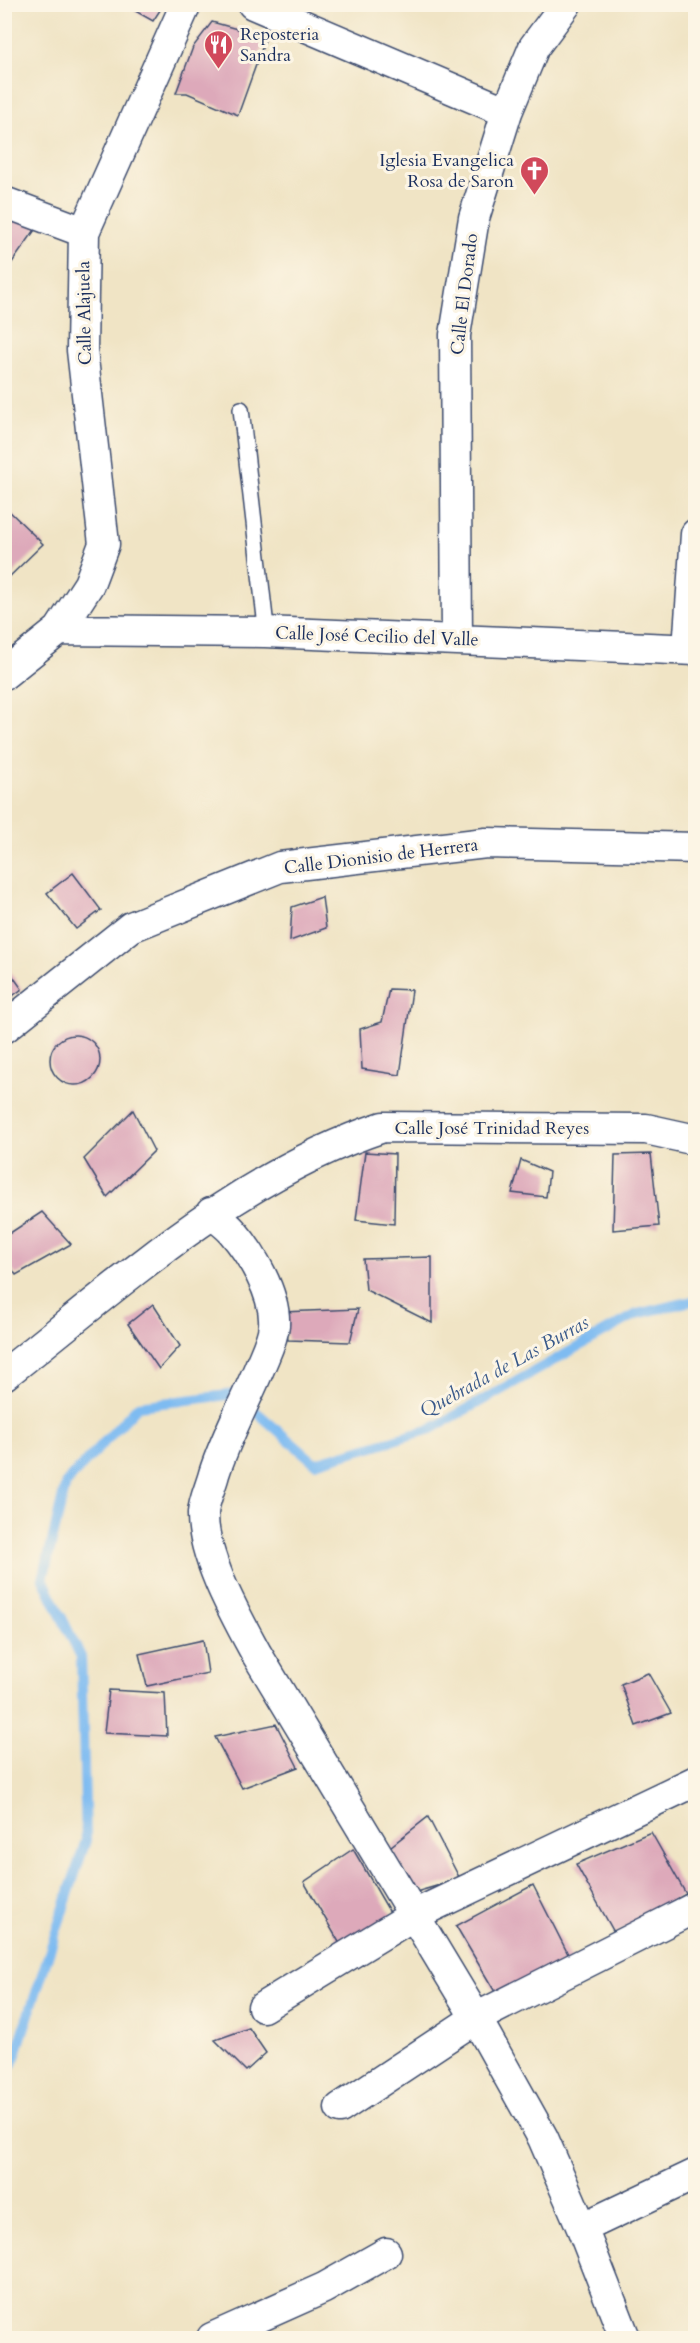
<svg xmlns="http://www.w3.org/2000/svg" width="700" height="2343" font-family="Cardo,serif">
<rect width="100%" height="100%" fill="#fcf5e5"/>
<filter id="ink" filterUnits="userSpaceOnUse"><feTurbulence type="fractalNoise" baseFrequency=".0167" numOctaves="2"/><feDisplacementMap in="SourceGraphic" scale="12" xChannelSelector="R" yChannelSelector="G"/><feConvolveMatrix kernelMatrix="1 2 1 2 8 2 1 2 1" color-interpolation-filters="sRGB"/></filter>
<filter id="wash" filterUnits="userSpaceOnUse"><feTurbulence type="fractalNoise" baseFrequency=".008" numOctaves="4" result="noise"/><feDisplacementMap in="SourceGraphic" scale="24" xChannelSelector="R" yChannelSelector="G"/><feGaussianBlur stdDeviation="1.35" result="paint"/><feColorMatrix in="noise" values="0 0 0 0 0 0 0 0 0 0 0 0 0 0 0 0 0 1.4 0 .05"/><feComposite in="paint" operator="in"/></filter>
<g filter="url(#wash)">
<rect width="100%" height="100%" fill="#f0e4c5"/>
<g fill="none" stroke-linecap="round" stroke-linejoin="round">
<path stroke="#7ebbf1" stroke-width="10" d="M4 2070 13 2063 86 1840 81 1657 43 1579 66 1483 138 1406 236 1394 315 1463 431 1429 637 1314 696 1300"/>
</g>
<g id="blocks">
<path fill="#dda9ba" d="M123 4H164L153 21Z
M212 22 266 37 238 115 187 93H176L193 47Z
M4 202 44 217 4 274Z
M4 506 43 544 4 582Z
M73 873 101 910 76 929 47 893Z
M322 897 326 928 290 941 292 907Z
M4 964 22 989 4 1002Z
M389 989 412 990 400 1075 362 1069 360 1029 382 1022Z
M50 1060a25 25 0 1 1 50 0a25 25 0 1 1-50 0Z
M133 1110 154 1151 107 1197 84 1159Z
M365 1152 395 1154 394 1224 356 1220Z
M651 1154 659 1226 613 1230 615 1155Z
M521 1160 549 1172 546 1197 512 1193Z
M42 1212 71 1244 16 1275 4 1257V1237Z
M432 1257V1323L366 1290 363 1259Z
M153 1304 180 1346 159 1369 128 1324Z
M358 1309 350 1342 288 1340 283 1312Z
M203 1640 208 1673 147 1686 139 1654Z
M648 1673 671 1713 636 1726 621 1684Z
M109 1690 165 1693 167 1736 104 1733Z
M276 1724 298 1767 242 1788 215 1737Z
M428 1817 460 1879 416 1892 390 1847Z
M651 1832 686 1894 615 1934 576 1864Z
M353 1849 392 1916 340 1944 304 1882Z
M533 1885 571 1960 498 1997 456 1926Z
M249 2028 266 2053 246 2071 215 2040Z"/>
</g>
</g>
<g filter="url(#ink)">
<use href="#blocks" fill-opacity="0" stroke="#3b4a6d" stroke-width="1.5"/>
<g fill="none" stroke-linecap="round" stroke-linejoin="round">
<defs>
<path id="service" d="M241 409 265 618V632"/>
<path id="minor" d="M253 4 507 112
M4 202 84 232
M59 630 265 632 696 650
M457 640 455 335 474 218 507 112 534 47 566 4
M688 649 696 534
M4 674 59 630 89 584 104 544 82 350 84 232 186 4
M4 1028 131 927 280 867 486 843 696 848
M211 1213C218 1219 226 1224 232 1231 251 1253 276 1294 274 1325 273 1338 266 1352 261 1364 246 1401 226 1436 214 1474 211 1486 204 1500 203 1513 202 1556 236 1616 256 1653L476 2018 543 2138 582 2228 625 2338
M4 1375C123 1282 238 1175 383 1127L646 1129 696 1140
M263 2007 414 1915 696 1781
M340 2108 476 2018 696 1907
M582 2228 696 2174
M212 2338 324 2288 386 2253"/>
</defs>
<use href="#service" stroke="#3b4a6d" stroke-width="18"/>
<use href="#minor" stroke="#3b4a6d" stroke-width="33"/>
<use href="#service" stroke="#fff" stroke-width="15"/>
<use href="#minor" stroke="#fff" stroke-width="30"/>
</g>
</g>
<defs>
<symbol id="restaurant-pin" viewBox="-11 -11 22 30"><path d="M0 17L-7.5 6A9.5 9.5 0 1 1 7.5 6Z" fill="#d1495b" stroke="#fcf5e5"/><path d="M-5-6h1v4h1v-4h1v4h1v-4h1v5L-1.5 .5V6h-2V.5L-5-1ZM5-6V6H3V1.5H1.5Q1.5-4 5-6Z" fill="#fff"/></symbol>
<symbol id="church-pin" viewBox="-11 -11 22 30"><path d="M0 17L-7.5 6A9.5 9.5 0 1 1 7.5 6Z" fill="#d1495b" stroke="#fcf5e5"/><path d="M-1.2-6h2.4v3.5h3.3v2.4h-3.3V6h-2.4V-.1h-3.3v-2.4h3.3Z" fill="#fff"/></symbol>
</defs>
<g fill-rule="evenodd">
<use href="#restaurant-pin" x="202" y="28" width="33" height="45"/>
<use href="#church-pin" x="518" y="154" width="33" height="45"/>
</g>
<g text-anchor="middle" stroke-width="6" stroke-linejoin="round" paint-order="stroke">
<g font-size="18" fill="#1b2f5e" stroke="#fcf5e5" text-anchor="start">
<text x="240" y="40">Reposteria<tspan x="240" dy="21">Sandra</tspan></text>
<text x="514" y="166" text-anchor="end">Iglesia Evangelica<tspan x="514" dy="21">Rosa de Saron</tspan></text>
</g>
<g font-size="18" fill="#1b2f5e" stroke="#fcf5e5">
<text transform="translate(464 294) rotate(-83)" y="6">Calle El Dorado</text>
<text transform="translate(84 313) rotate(-91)" y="6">Calle Alajuela</text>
<text transform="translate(377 636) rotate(2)" y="6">Calle José Cecilio del Valle</text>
<text transform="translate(381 856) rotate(-7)" y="6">Calle Dionisio de Herrera</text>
<text x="492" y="1134">Calle José Trinidad Reyes</text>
</g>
<g font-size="20" font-style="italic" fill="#39598a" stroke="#fcf5e5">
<text transform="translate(504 1366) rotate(-29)" y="7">Quebrada de Las Burras</text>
</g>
</g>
<rect width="700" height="2343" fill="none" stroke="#fcf5e5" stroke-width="24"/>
</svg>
